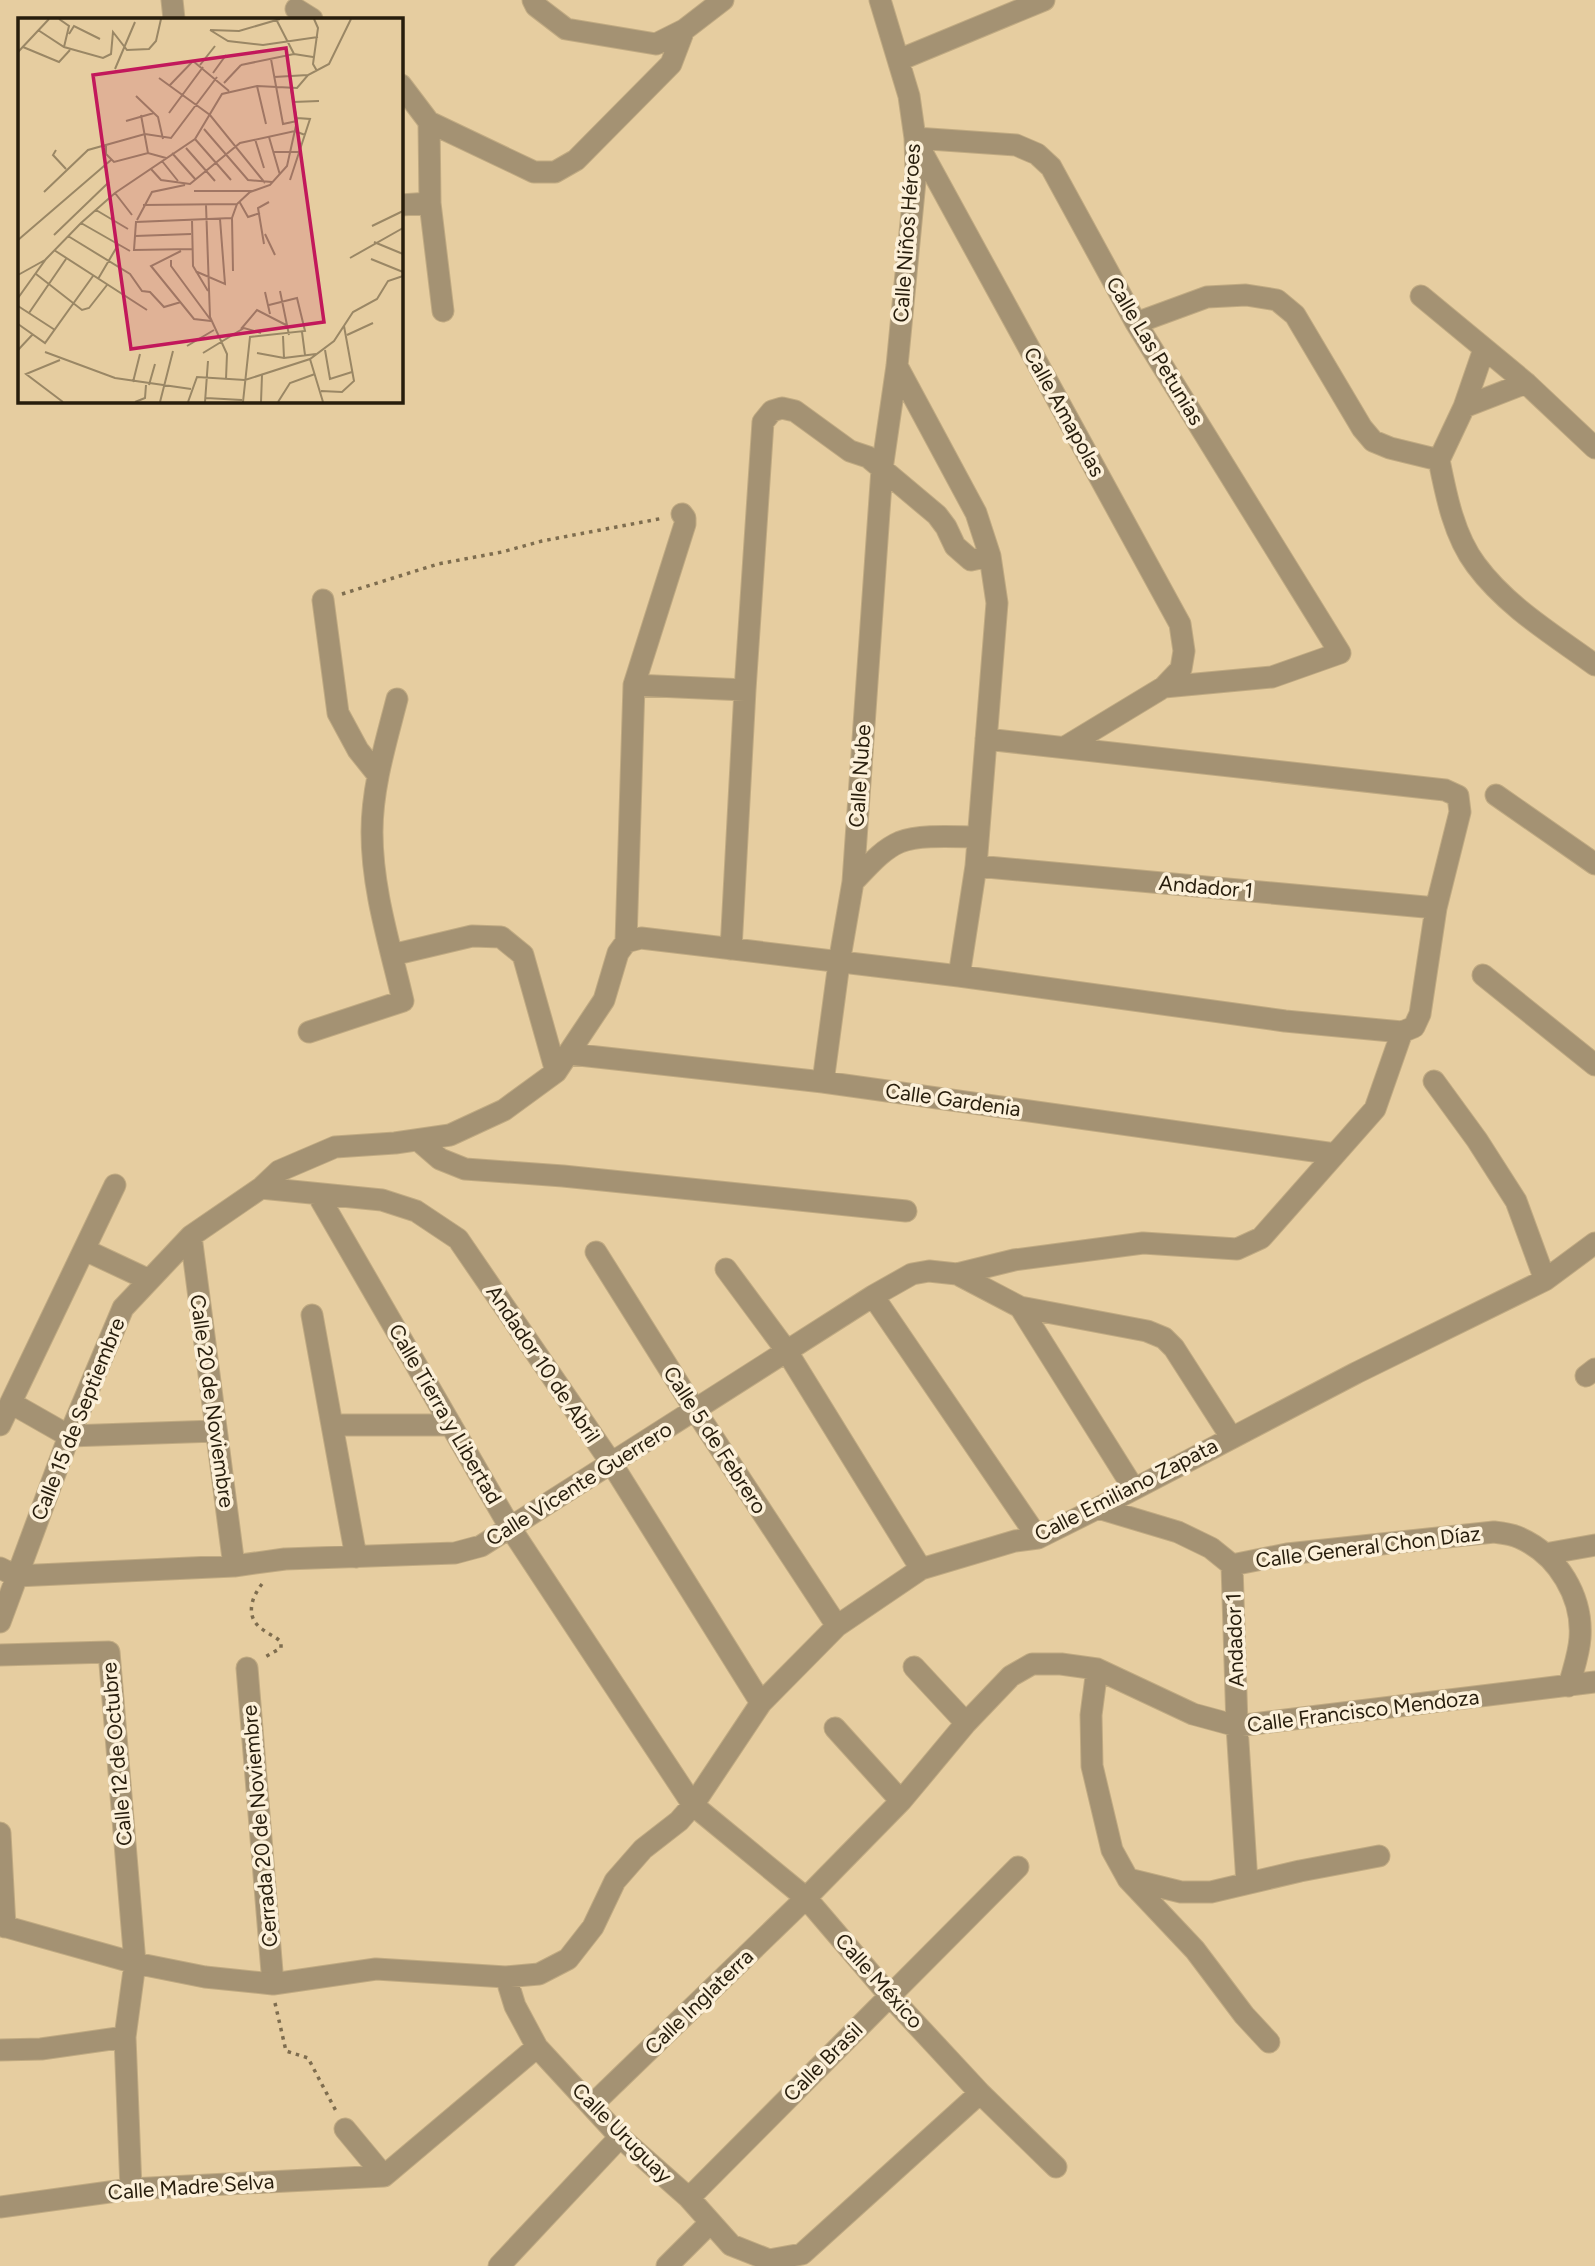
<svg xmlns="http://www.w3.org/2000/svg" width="1595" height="2266" font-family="Figtree,sans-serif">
<rect width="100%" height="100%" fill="#e6cda0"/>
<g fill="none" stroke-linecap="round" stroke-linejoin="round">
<defs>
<path id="minor" d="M172 0 174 19
M533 0 536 6 566 29 656 44 684 30 723 0
M296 9 312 19
M899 60 1044 0
M401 85 429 122 534 172H555L576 160 671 64 684 30
M429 122 430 203 443 311
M915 138 1016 145 1037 154 1051 167 1136 323 1340 653 1272 677 1164 687 1065 747
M917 143 1180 624 1184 651 1181 669 1164 687
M401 205 430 203
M1421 296 1526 383 1595 448
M1136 323 1207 297 1246 295 1277 300 1295 315 1362 428 1373 441 1390 448 1439 460C1446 495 1454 536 1476 565 1507 607 1554 635 1595 665
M897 366 976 513 990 556 997 603 976 866 959 976
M1464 407 1526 383
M1439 460 1464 407 1484 349
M323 600 338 713 358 750 378 775
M634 685 745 690
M1496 795 1595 864
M976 866 1436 908
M853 882C867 868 881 850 900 842 921 834 956 837 978 837
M626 942 641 938 959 976 1285 1021 1402 1032 1414 1027 1420 1014 1436 908 1460 812 1458 796 1445 790 986 739
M731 949 745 690 763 422 772 411 782 408 795 411 850 451 868 457 937 515 946 527 955 546 971 560 990 556
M392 955 472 936 501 937 523 955 556 1072
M1483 975 1595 1065
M309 1032 403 1001C390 945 372 890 372 832 372 787 386 742 397 699
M570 1054 823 1082 1335 1154
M1434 1081 1477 1140 1516 1201 1545 1280
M823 1082 839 963 853 882 882 469 897 366 916 171 915 138 909 96 880 0
M418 1140 440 1159 465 1169 563 1176 906 1211
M261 1188 382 1200 416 1211 458 1239 612 1464 761 1703
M318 1195 511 1529 693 1805 806 1898 889 1995 980 2093 1056 2167
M191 1236 234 1566
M85 1250 149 1280
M596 1252 695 1410 837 1626
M726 1269 786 1350 921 1569
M957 1274 1014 1260 1143 1243 1237 1249 1261 1238 1375 1109 1402 1032
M873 1296 1038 1538
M1020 1307 1134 1489
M312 1315 356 1557
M1586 1376 1595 1369
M11 1403 69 1436 216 1431
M0 1425 115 1185
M332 1425H451
M1098 1508 1178 1532 1211 1548 1232 1565 1287 1554 1494 1532C1502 1533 1512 1534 1520 1538 1558 1555 1583 1597 1580 1638 1579 1654 1573 1670 1569 1686
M1545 1554 1595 1545
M1232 1565 1237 1726 1247 1883
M0 1568 16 1576 234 1566 285 1559 455 1553 481 1546 873 1296 912 1274 929 1271 957 1274 1020 1307 1147 1331 1164 1338 1174 1348 1231 1437
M0 1622 69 1436 123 1308 191 1236 261 1188 279 1171 335 1147 395 1143 450 1135 504 1110 556 1072 604 1000 618 953 626 942 634 685 685 524V518L682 514
M0 1655 109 1652 135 1963 125 2037 131 2189
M914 1667 966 1723
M247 1668 273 1984
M1097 1669 1091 1715 1092 1766 1112 1850 1128 1879 1195 1950 1244 2015 1269 2042
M835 1728 901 1801
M0 1833 5 1927
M1128 1879 1181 1892H1211L1300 1871 1379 1856
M0 1925 135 1963 205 1977 273 1984 376 1969 506 1977 539 1974 568 1959 593 1927 615 1881 643 1849 679 1821 693 1805 761 1703 837 1626 921 1569 1015 1541 1038 1538 1098 1508 1356 1373 1545 1280 1595 1243
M506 1977 515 2006 537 2047 620 2137 689 2198 731 2245 769 2260 802 2254 980 2093
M0 2050 41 2049 125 2037
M592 2105 806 1898 901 1801 966 1723 1011 1676 1032 1664H1061L1097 1669 1193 1714 1237 1726 1595 1682
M345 2129 384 2176
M384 2176 537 2047
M689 2198 1018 1867
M0 2207 131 2189 384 2176
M499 2266 620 2137
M667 2266 710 2223"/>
</defs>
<use href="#minor" stroke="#c0aa82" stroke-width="23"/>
<path stroke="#7e6d4f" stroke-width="3.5" stroke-dasharray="3.5 5" stroke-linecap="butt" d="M342 594 438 564 502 552 542 541 664 518
M262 1584C251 1598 245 1617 262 1629 268 1634 275 1636 281 1642V1648L265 1657
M275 2003 286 2051 308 2058 336 2111"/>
<use href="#minor" stroke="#a49273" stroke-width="21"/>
</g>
<g text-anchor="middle" stroke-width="7" stroke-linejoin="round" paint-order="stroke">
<g font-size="21" fill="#271d0c" stroke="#fcf0d9">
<text transform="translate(907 233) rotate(-86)" y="7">Calle Niños Héroes</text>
<text transform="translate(1155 351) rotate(59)" y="7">Calle Las Petunias</text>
<text transform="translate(1064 412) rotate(61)" y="7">Calle Amapolas</text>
<text transform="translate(860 776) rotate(-86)" y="7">Calle Nube</text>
<text transform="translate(1206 887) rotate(5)" y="7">Andador 1</text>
<text transform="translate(953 1100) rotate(8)" y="7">Calle Gardenia</text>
<text transform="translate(543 1364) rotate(56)" y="7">Andador 10 de Abril</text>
<text transform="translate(212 1401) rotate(82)" y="7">Calle 20 de Noviembre</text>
<text transform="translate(445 1414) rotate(60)" y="7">Calle Tierra y Libertad</text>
<text transform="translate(78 1419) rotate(-68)" y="7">Calle 15 de Septiembre</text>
<text transform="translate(715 1440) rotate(57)" y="7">Calle 5 de Febrero</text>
<text transform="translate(579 1484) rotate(-32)" y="7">Calle Vicente Guerrero</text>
<text transform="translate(1126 1490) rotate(-27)" y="7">Calle Emiliano Zapata</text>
<text transform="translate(1368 1547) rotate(-7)" y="7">Calle General Chon Díaz</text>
<text transform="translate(1235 1640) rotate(-92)" y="7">Andador 1</text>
<text transform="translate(1363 1711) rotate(-7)" y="7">Calle Francisco Mendoza</text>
<text transform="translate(117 1754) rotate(-95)" y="7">Calle 12 de Octubre</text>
<text transform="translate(260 1826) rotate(-95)" y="7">Cerrada 20 de Noviembre</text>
<text transform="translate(879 1981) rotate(48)" y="7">Calle México</text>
<text transform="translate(699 2002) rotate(-44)" y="7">Calle Inglaterra</text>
<text transform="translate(823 2062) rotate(-45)" y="7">Calle Brasil</text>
<text transform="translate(622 2133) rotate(45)" y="7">Calle Uruguay</text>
<text transform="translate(191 2187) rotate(-4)" y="7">Calle Madre Selva</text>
</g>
</g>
<g transform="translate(18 18)">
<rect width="385" height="385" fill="#e6cda0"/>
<path fill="none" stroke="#9a8765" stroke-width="2" d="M41 1 51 8 46 29M258 1 276 36M296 1 300 10 295 46 299 53M20 12 46 29 85 40 93 36 95 14 109 32 131 31 138 23 143 1M192 12 210 23 245 27 300 19M192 12 221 13 262 1M51 16 56 8 82 21M5 29 41 44 52 32M0 34 31 1M253 41 265 106 279 103M182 47 197 28M223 47 276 36 295 39M97 51 117 4M195 55 208 37M256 59 290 57M141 60 192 97 247 165M206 65 223 47M152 67 175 43 211 73M239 68 248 106M118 78 140 99 145 121M275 84 301 83M151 95 185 49M123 97 130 135M108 103 136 95M186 111 230 162 254 164M251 119 262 157M177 121 213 162M237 121 246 150M88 127V136L96 144 130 135 148 140M168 130 197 163M38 132 35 137 48 151M256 134H281M154 135 178 162M144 143 160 163M133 151 143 162 172 166 222 125 277 113 287 117M272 162 292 101 279 100M176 173H236M26 174 70 132 127 116 153 120 199 59M97 175 114 197M221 183 230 199 242 195M125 187 219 186M188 187 192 299 209 336 208 361M78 192 110 211M119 202 134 174 167 167M174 202 175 248 190 273M63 205 112 233M354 208 385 193M247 216 257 237M36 217 91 164M50 218 112 256 124 273 132 274 146 289 163 284M117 218 173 216M0 222 93 142M356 224 385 236M246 226 240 190 251 184M174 231 116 232 118 204 214 200M36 232 129 292M163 233 133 248 176 301 193 303M332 240 385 210M353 241 385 254M153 242V248L192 301M177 253 207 266 202 201M215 253 214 200 219 186 232 174 252 167 269 148 279 103 273 71M18 256 64 292 71 290 89 267M0 257 27 242M80 261 100 227M262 273 271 317M247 274 252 296M0 280 28 241 63 205 97 175 177 121 204 76 239 68 279 70 290 57 311 46 333 1M0 288 37 312M11 295 48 241M0 306 27 325 75 258M223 311 239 292 270 308M284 314 287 337M329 317 355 305M265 318 266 340M169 328 196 312M0 332 15 316M307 332 312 361 334 354M27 334 97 360 173 371M185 335 226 310 243 315M239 335 266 340 298 336M292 341 305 384M42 342 8 356 45 384M115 364 122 336M131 367 137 346M303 373 324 374 336 363 326 308M188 380 224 382M117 384 127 380 128 367M142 384 155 333M170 384 179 359 227 362 292 341 316 323 335 294 359 281 370 263 385 258M187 384 190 343M225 384 232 319 287 313 279 280 251 287M243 384 244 357M260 384 272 365 297 356"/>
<path fill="#c2185b" fill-opacity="0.15" stroke="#c2185b" stroke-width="3.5" d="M268 30 306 304 113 331 75 57Z"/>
<rect width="385" height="385" fill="none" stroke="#271d0c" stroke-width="3.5"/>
</g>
</svg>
